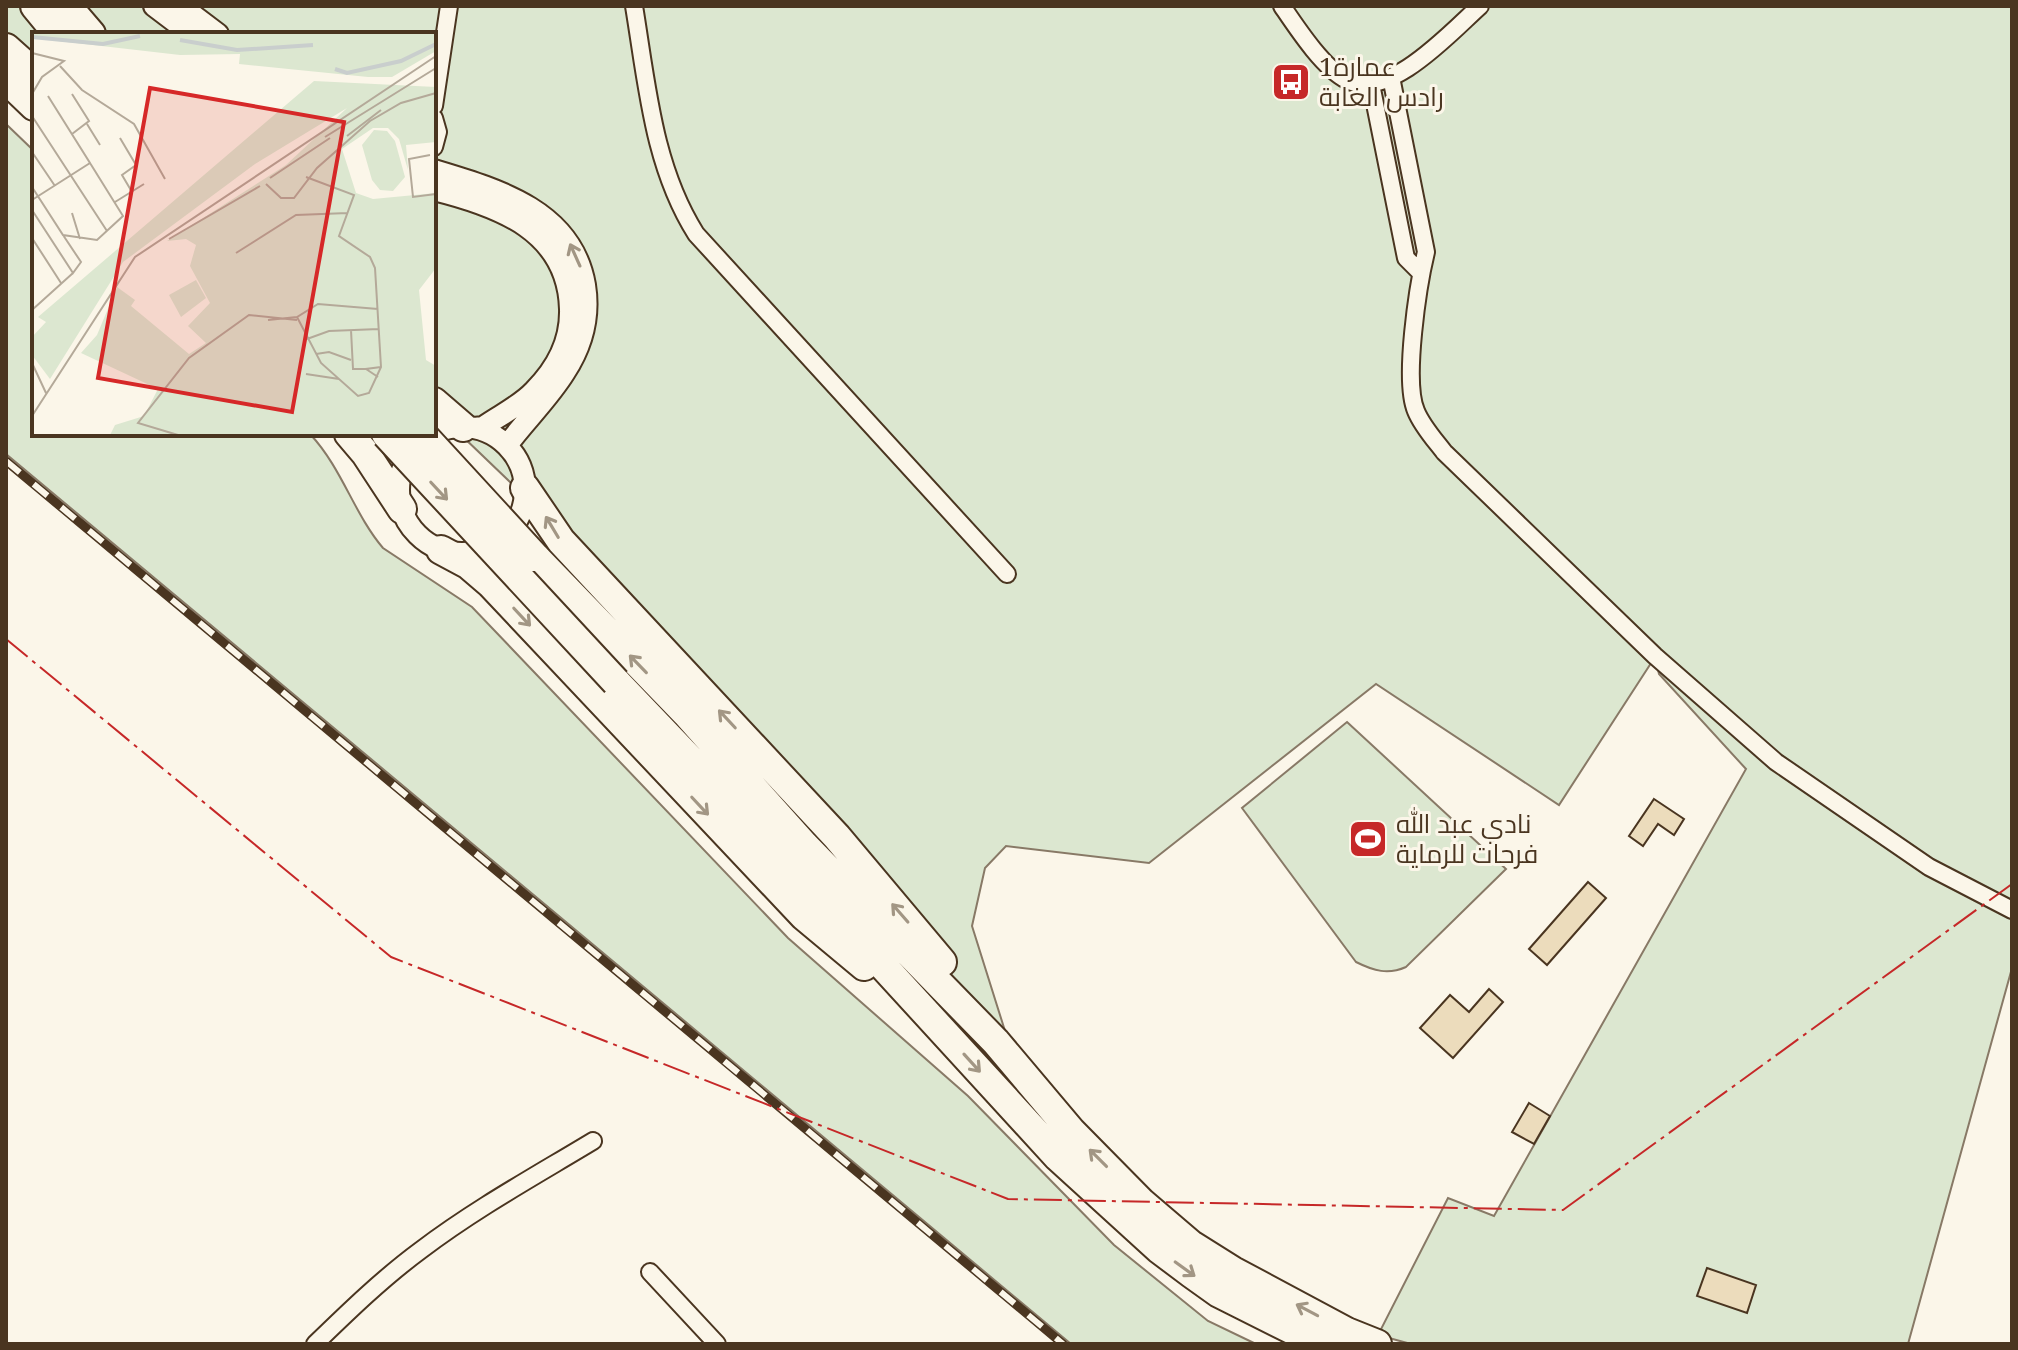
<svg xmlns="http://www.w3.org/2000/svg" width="2018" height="1350" font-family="'Noto Serif',Cairo,serif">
<rect width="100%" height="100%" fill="#fbf6e9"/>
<path fill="#dce7d0" stroke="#887966" stroke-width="2" d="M6 6H2012V968L1908 1344H1411L1378 1335 1448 1198 1494 1216 1746 769 1659 674 1655 657 1559 805 1376 684 1149 863 1006 846 985 868 972 926 1011 1050 861 868 510 482 434 409V34H34V71L6 48Z
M6 124 34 151V434H310C342 468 354 514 383 548L472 607 788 938 968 1096 1114 1245 1208 1321 1256 1344H1071L6 454Z
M1347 722 1506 869 1406 967C1388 975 1374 971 1356 962L1242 808Z"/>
<path fill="#ecdcbc" stroke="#4a3520" stroke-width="2" d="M1654 799 1684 819 1674 835 1658 824 1643 846 1629 836Z
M1588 882 1606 898 1547 965 1529 949Z
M1489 989 1503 1002 1453 1058 1420 1028 1450 995 1469 1012Z
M1529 1103 1550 1116 1534 1144 1512 1132Z
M1707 1268 1756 1285 1747 1313 1697 1296Z"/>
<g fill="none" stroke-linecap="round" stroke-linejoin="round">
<defs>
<path id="minor" d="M634 6C647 84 653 166 696 234L1007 574
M1282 6C1297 28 1323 68 1347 80 1389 101 1451 32 1480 6
M1391 77 1426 252C1418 285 1403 381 1416 411 1422 426 1434 439 1444 452L1655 656 1776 762 1929 867 2012 910
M1371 84 1406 258 1421 273
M434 106 449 6
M434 118 438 132 434 147
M650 1272 717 1344
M315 1344C349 1311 383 1278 421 1250 475 1209 535 1176 593 1141"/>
<path id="tertiary" d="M154 6 191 34
M181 6 218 34
M434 170C497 189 572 210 585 285 590 316 582 346 565 372 549 398 526 420 508 444V447
M434 190C499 206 568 231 570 309 571 341 557 368 534 391 520 406 500 415 483 427L474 428
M399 490a63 63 0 1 1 126 0a63 63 0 1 1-126 0Z"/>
<path id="trunk" d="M35 6 58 34
M67 6 91 34
M6 48 34 73
M6 79 34 106
M434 402 463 427
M349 434 366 454 402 509
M525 488 561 541 837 837 942 962
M441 550 469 565 490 583 804 916 864 966
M535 557 686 713 804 845 996 1042 1071 1131 1142 1203 1190 1244 1233 1271 1347 1332 1377 1344
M616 682 787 861 1058 1157 1159 1249 1191 1273 1219 1293 1321 1344"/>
</defs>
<use href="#minor" stroke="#4a3520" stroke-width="20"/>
<use href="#tertiary" stroke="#4a3520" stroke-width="24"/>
<use href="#trunk" stroke="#4a3520" stroke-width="32"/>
<use href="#minor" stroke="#fbf6e9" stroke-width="16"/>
<use href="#tertiary" stroke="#fbf6e9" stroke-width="20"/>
<use href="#trunk" stroke="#fbf6e9" stroke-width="28"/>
<defs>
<path id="rail" d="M6 461 1063 1344"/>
</defs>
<use href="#rail" stroke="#4a3520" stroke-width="9"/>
<use href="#rail" stroke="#fbf6e9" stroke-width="6" stroke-dasharray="18" stroke-linecap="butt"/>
<defs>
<path id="trunk-bridge" d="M386 434 616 682
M422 434 535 557"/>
</defs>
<use href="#trunk-bridge" stroke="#4a3520" stroke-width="32" stroke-linecap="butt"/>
<use href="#trunk-bridge" stroke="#fbf6e9" stroke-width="28"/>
<path stroke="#c62828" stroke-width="2" stroke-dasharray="28 6 4 6" stroke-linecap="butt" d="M6 639 391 957 1008 1199 1563 1210 2012 884"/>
</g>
<defs><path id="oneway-shaft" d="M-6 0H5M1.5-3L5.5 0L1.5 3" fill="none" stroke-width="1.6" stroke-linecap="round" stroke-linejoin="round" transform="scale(2)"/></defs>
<g stroke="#a29684">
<use href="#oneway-shaft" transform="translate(575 255) rotate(-114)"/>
<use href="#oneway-shaft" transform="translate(439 491) rotate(47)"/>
<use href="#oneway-shaft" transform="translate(552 527) rotate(-121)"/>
<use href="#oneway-shaft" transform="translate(522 617) rotate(47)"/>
<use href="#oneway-shaft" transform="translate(638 664) rotate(-134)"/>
<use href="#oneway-shaft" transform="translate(727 719) rotate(-133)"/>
<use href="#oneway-shaft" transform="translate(700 806) rotate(47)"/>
<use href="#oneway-shaft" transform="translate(900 913) rotate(-131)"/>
<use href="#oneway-shaft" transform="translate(972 1063) rotate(48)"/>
<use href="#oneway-shaft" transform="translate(1098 1158) rotate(-135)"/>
<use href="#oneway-shaft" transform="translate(1185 1269) rotate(36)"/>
<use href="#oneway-shaft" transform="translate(1307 1310) rotate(-152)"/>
</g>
<defs>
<symbol id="bus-square" viewBox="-11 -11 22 22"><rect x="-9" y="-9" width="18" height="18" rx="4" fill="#c62828" stroke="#fbf6e9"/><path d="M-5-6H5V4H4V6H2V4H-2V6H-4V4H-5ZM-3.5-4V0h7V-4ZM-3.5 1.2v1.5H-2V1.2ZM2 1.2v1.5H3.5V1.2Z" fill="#fff"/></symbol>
<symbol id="stadium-square" viewBox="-11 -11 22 22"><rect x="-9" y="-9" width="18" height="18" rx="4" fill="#c62828" stroke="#fbf6e9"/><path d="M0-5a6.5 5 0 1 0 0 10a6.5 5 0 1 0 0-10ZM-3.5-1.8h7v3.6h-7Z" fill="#fff"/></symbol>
</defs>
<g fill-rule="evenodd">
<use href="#bus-square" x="1269" y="60" width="44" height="44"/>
<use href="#stadium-square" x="1346" y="817" width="44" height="44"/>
</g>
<g text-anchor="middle" stroke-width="6" stroke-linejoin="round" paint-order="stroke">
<g font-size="26" fill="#4a3520" stroke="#fbf6e9" text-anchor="start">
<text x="1319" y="76">1عمارة<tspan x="1319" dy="30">رادس الغابة</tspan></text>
<text x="1396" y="833">نادي عبد الله<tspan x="1396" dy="30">فرحات للرماية</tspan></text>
</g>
</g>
<g transform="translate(32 32)">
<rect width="404" height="404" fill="#fbf6e9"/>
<path d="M0 1H404V19L360 45H336L207 32 208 22 148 23 0 6ZM282 49 404 55V110L374 113 376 138 367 107 356 96H341L310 117 324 161 341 167 404 161V236L387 258 394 328 404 334V403H78L83 393 112 384 126 357 49 321 65 303 85 255 103 268 99 274 157 322 174 311 156 294 178 271 158 234 164 213 154 207 135 209 254 133 315 76 223 132 91 230 18 347 0 323V305L14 290 6 285ZM342 98 355 99 363 109 373 145 361 159 348 158 340 148 330 113ZM164 248 174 266 149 285 137 263Z" fill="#dce7d0"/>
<path fill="none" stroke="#c9cecd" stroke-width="4" d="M0 5 71 12 108 4M148 8 205 18 281 13M303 37 315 41 369 29 404 12"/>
<path fill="none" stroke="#b4a999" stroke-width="2" d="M0 21 32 29 10 45 0 62M28 34 50 58 102 92 133 147M40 62 57 89 40 102M0 84 75 199M55 92 68 113M315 104 349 78M293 105 404 36M88 106 104 133 90 143 100 160M0 120 23 154M398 123 377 127 381 165 404 162M238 146 298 106M234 152 249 166H262L285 136 338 89 369 71 404 61M0 155 31 203 65 208 91 184 58 131M0 168 58 131 16 64M83 170 112 152M0 178 41 241 49 230 31 203M40 181 48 207M0 206 29 251M137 207 228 154M204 221 264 183 316 181M0 278 41 241M265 285 289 331 326 364 337 361 349 335 343 236 338 225 307 204 322 163 274 145M236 288 265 285 286 272 346 277M319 298 321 337H334M275 307 297 299 347 297M284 322 297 320 319 328M0 331 14 361M274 342 307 347M346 345 334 337 349 335M0 384 103 225 404 24M146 403 106 391 157 326 217 283 265 288"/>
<path fill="#d62828" fill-opacity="0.15" stroke="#d62828" stroke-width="4" d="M118 56 312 90 260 380 66 346Z"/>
<rect width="404" height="404" fill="none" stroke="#4a3520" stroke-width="4"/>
</g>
<rect width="2018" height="1350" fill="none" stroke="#4a3520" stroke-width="16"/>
</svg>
